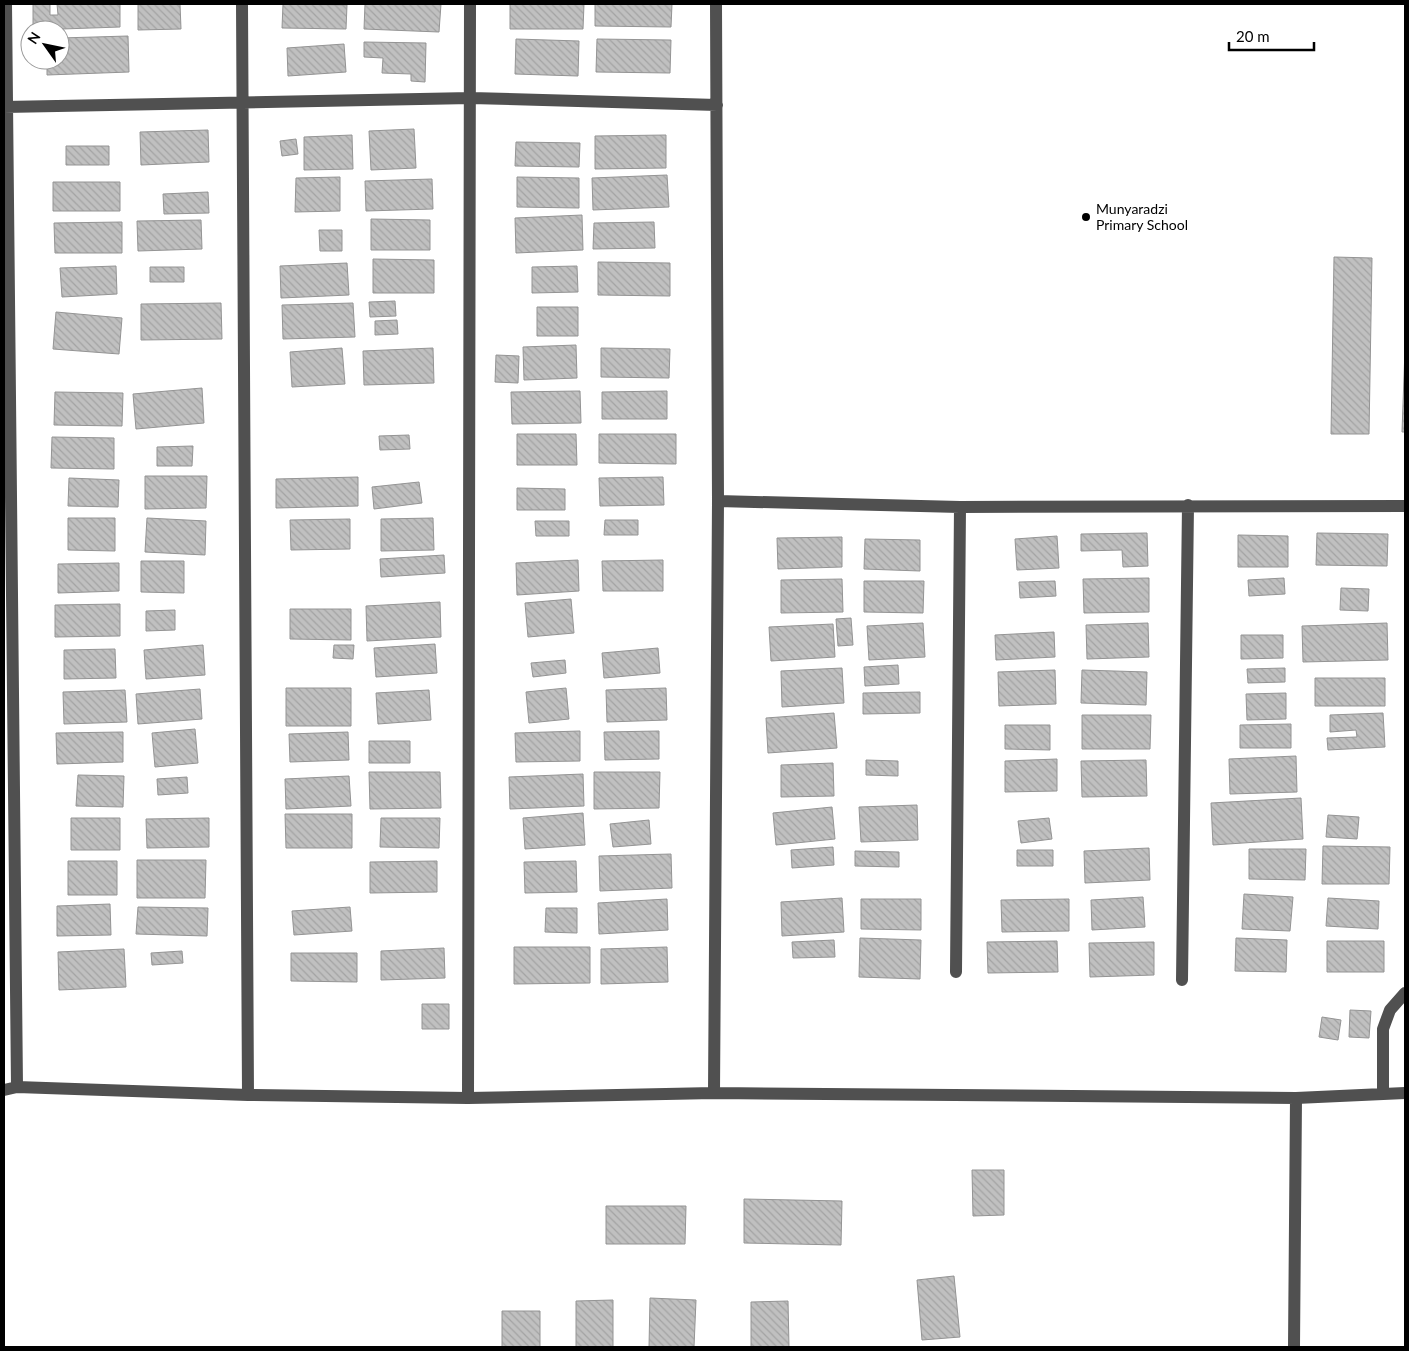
<svg xmlns="http://www.w3.org/2000/svg" width="1409" height="1351" font-family="Lato,sans-serif">
<defs>
<pattern id="building-back-hatch" width="6" height="6" patternUnits="userSpaceOnUse" patternTransform="scale(1.25)"><rect width="6" height="6" fill="#c0c0c0"/><path d="M-1 5l2 2M0 0l6 6M5-1l2 2" fill="none" stroke="#a3a3a3"/></pattern>
</defs>
<rect width="100%" height="100%" fill="#fff"/>
<path fill="url(#building-back-hatch)" stroke="#949494" d="M33 4H50V15H58L57 4H120V27L33 30Z
M138 4H180L181 29 138 30Z
M283 4 347 5 346 29 282 28Z
M365 4H441L439 32 364 29Z
M510 4H584L583 29H510Z
M595 4H672L671 27 595 26Z
M128 36 129 72 47 75V60H60V38Z
M516 39 579 41 578 76 515 74Z
M597 39 671 40 670 73 596 72Z
M364 42 426 43 425 82 411 81V74L382 73 383 58 364 57Z
M344 44 346 72 288 76 287 48Z
M414 129 416 168 371 170 369 131Z
M208 130 209 162 141 165 140 132Z
M352 135 353 169 304 170V137Z
M666 135V168L595 169V136Z
M296 139 298 154 282 156 280 141Z
M516 142 580 143 579 167 515 166Z
M66 146H109V165H66Z
M667 175 669 207 593 210 592 178Z
M340 177V211L295 212 296 178Z
M517 177 579 178V208L517 207Z
M432 179 433 209 366 211 365 181Z
M53 182H120V211H53Z
M208 192 209 213 164 214 163 194Z
M582 215 583 250 516 253 515 218Z
M371 219 430 220V250H371Z
M201 220 202 249 138 251 137 221Z
M122 222V253H55L54 223Z
M654 222 655 248 593 249 594 223Z
M319 230H342V251H320Z
M1334 257 1372 258 1369 434H1331Z
M373 259 434 260V293H373Z
M598 262 670 263V296L598 295Z
M347 263 349 295 281 298 280 266Z
M116 266 117 294 62 297 60 268Z
M577 266 578 292 532 293V267Z
M150 267H184V282H150Z
M395 301 396 316 370 317 369 302Z
M221 303 222 339 141 340V304Z
M353 303 355 337 283 339 282 305Z
M537 307H578V336H537Z
M56 312 122 318 119 354 53 349Z
M397 320 398 334 375 335V321Z
M576 345 577 378 524 380 523 347Z
M342 348 345 384 292 387 290 352Z
M433 348 434 383 364 385 363 351Z
M601 348 670 349 669 378 601 377Z
M1405 349V432H1402Z
M496 355 519 356 518 383 495 382Z
M202 388 204 423 136 429 133 394Z
M580 391 581 423 512 424 511 392Z
M667 391V419H602V392Z
M55 392 123 393 122 426 54 425Z
M517 434H576L577 465H517Z
M599 434H676V464L599 463Z
M409 435 410 449 380 450 379 436Z
M52 437 114 438V469L51 468Z
M193 446 192 466H157V447Z
M145 476H207L206 508 145 509Z
M358 477V506L276 508V479Z
M663 477 664 505 600 506 599 478Z
M69 478 119 480 118 507 68 506Z
M419 482 422 503 374 509 372 487Z
M517 488 565 489V510H517Z
M68 518H115V551L68 550Z
M147 518 206 521 205 555 145 552Z
M433 518 434 550 381 551V519Z
M350 519V549L291 550 290 520Z
M605 520H638V535H604Z
M535 521H569V536H536Z
M1147 533 1148 566 1123 567 1122 550 1081 551V534Z
M1317 533 1388 534 1387 566 1316 565Z
M1238 535 1288 536V567H1238Z
M1057 536 1059 568 1017 570 1015 539Z
M842 537V567L778 569 777 538Z
M865 539 920 540V571L864 569Z
M444 555 445 573 381 577 380 559Z
M578 560 579 591 517 595 516 563Z
M663 560V591H603L602 561Z
M141 561H184V593L141 592Z
M119 563V591L58 593V564Z
M1149 578V612L1084 613 1083 579Z
M1284 578 1285 594 1249 596 1248 580Z
M842 579 843 612 781 613V580Z
M864 581H924L923 613 864 612Z
M1055 581 1056 596 1020 598 1019 582Z
M1341 588 1369 589 1368 611 1340 610Z
M571 599 574 633 528 637 525 603Z
M440 602 441 637 367 641 366 606Z
M120 604V636L55 637V605Z
M290 609H351V640L290 639Z
M175 610V630L146 631V611Z
M851 618 853 645 838 646 836 619Z
M923 623 925 657 869 660 867 626Z
M1148 623 1149 657 1087 659 1086 625Z
M1387 623 1388 660 1303 662 1302 626Z
M833 624 835 657 771 661 769 627Z
M1054 632 1055 657 996 660 995 635Z
M1241 635H1283V658L1241 659Z
M435 644 437 673 376 677 374 648Z
M203 645 205 675 146 679 144 650Z
M334 645H354L353 659 333 658Z
M658 648 660 673 604 678 602 653Z
M115 649 116 678 64 679V650Z
M565 660 566 673 533 677 531 663Z
M898 665 899 684 865 686 864 667Z
M842 668 844 703 782 707 781 671Z
M1285 668V682L1248 683 1247 669Z
M1055 670 1056 704 999 706 998 672Z
M1082 670 1147 672 1146 705 1081 703Z
M1315 678H1385V706H1315Z
M286 688H351V726H286Z
M566 688 569 719 529 723 526 692Z
M666 688 667 720 607 722 606 690Z
M200 689 202 719 138 724 136 694Z
M125 690 127 722 64 724 63 692Z
M429 690 431 720 378 724 376 693Z
M920 692V713L863 714V693Z
M1286 693V719L1247 720 1246 694Z
M834 713 837 748 768 753 766 718Z
M1383 713 1385 747 1328 750 1327 738 1357 737 1356 730 1330 732V715Z
M1082 715H1151L1150 749H1082Z
M1291 724V748H1240V725Z
M1005 725H1050V750L1005 749Z
M195 729 198 763 155 767 152 733Z
M580 731V761L516 762 515 733Z
M659 731V759L605 760 604 732Z
M123 732V762L57 764 56 733Z
M348 732 349 760 290 762 289 734Z
M369 741H410V763H369Z
M1296 756 1297 792 1230 794 1229 759Z
M1057 759V791L1005 792V761Z
M866 760 898 761V776L866 775Z
M1146 760 1147 796 1082 797 1081 761Z
M833 763 834 796 781 797V765Z
M369 772H440L441 808 370 809Z
M594 772H660L659 808 594 809Z
M583 774 584 806 510 809 509 777Z
M78 775 124 776 123 807 76 806Z
M349 776 351 806 286 809 285 779Z
M187 777 188 793 158 795 157 779Z
M1301 798 1303 839 1213 845 1211 803Z
M917 805 918 840 861 842 859 807Z
M832 807 835 839 776 845 773 813Z
M583 813 585 845 525 849 523 818Z
M285 814H352V848H286Z
M1328 815 1359 817 1357 839 1326 837Z
M71 818H120V850H71Z
M209 818V847L147 848 146 819Z
M381 818H440L439 848 380 847Z
M1049 818 1052 839 1021 843 1018 821Z
M649 820 651 844 613 847 610 824Z
M1323 846 1390 847 1389 884H1322Z
M833 847 834 865 792 868 791 850Z
M1149 848 1150 880 1085 883 1084 851Z
M1249 849H1306L1305 880 1249 879Z
M1017 850H1053V866H1017Z
M855 851 899 852V867L855 866Z
M671 854 672 888 600 891 599 856Z
M137 860H206L205 898H137Z
M68 861H117V895H68Z
M437 861V892L370 893V862Z
M576 861 577 892 525 893 524 862Z
M1244 894 1293 897 1290 931 1242 929Z
M1143 897 1145 927 1092 930 1091 900Z
M842 898 844 932 782 936 781 902Z
M1328 898 1379 901 1378 929 1326 926Z
M667 899 668 930 599 934 598 903Z
M861 899H921V930L861 929Z
M1069 899V931L1002 932 1001 900Z
M110 904 111 935 57 936V906Z
M138 907 208 908 207 936 136 934Z
M350 907 352 931 294 935 292 911Z
M546 908H577V933L545 932Z
M860 938 921 940 920 979 859 977Z
M1236 938 1287 940 1286 972 1235 971Z
M834 940 835 957 793 958 792 942Z
M1057 941 1058 972 988 973 987 942Z
M1327 941H1384V972H1327Z
M1154 942V975L1090 977 1089 943Z
M514 947H590V983L514 984Z
M667 947 668 982 601 984V949Z
M444 948 445 978 381 980V951Z
M124 949 126 987 59 990 58 952Z
M182 951 183 963 152 965 151 953Z
M291 953H357V982L291 981Z
M422 1004H449V1029H422Z
M1350 1010 1371 1011 1369 1038 1349 1037Z
M1322 1017 1341 1020 1338 1040 1319 1037Z
M972 1170H1004V1215L973 1216Z
M744 1199 842 1201 841 1245 744 1243Z
M606 1206H686L685 1244H606Z
M954 1276 960 1337 922 1340 917 1280Z
M650 1298 696 1300 694 1347H649Z
M613 1300V1347H576V1301Z
M788 1301 789 1347H751V1302Z
M502 1311H540V1347H502Z"/>
<g fill="none" stroke-linecap="round" stroke-linejoin="round">
<path stroke="#505050" stroke-width="12" d="M6 4 17 1087
M242 4 248 1095
M4 107 471 98 717 105
M718 501 960 507 1405 506
M956 972 960 507
M1182 980 1188 505
M4 1090 17 1087 248 1095 468 1098 714 1093 1296 1098 1405 1093
M714 1093 718 501 716 4
M1383 1093V1029L1390 1010 1405 993
M468 1098 470 4
M1294 1347 1296 1098"/>
</g>
<circle fill="#000" stroke="#fff" stroke-width="2" cx="1086" cy="217" r="5"/>
<g text-anchor="middle" stroke-width="4" stroke-linejoin="round" paint-order="stroke">
<g font-size="14" fill="#000" stroke="#fff" text-anchor="start">
<text x="1096" y="214">Munyaradzi<tspan x="1096" dy="16">Primary School</tspan></text>
</g>
</g>
<rect width="1409" height="1351" fill="none" stroke="#000000" stroke-width="10"/>
<g transform="translate(45 45) rotate(303)"><circle r="24" fill="#ffffff" stroke="#999999"/>
<path d="M0-4L9 19L0 12L-9 19Z" fill="#000000"/>
<text y="-8" font-size="14" font-weight="bold" text-anchor="middle" fill="#000000">N</text>
</g>
<path d="M1229 42v8h85v-8" fill="none" stroke="#000000" stroke-width="2.5"/>
<text x="1236" y="42" font-size="15" fill="#000000" stroke="#ffffff" stroke-width="4" paint-order="stroke">20 m</text>
</svg>
